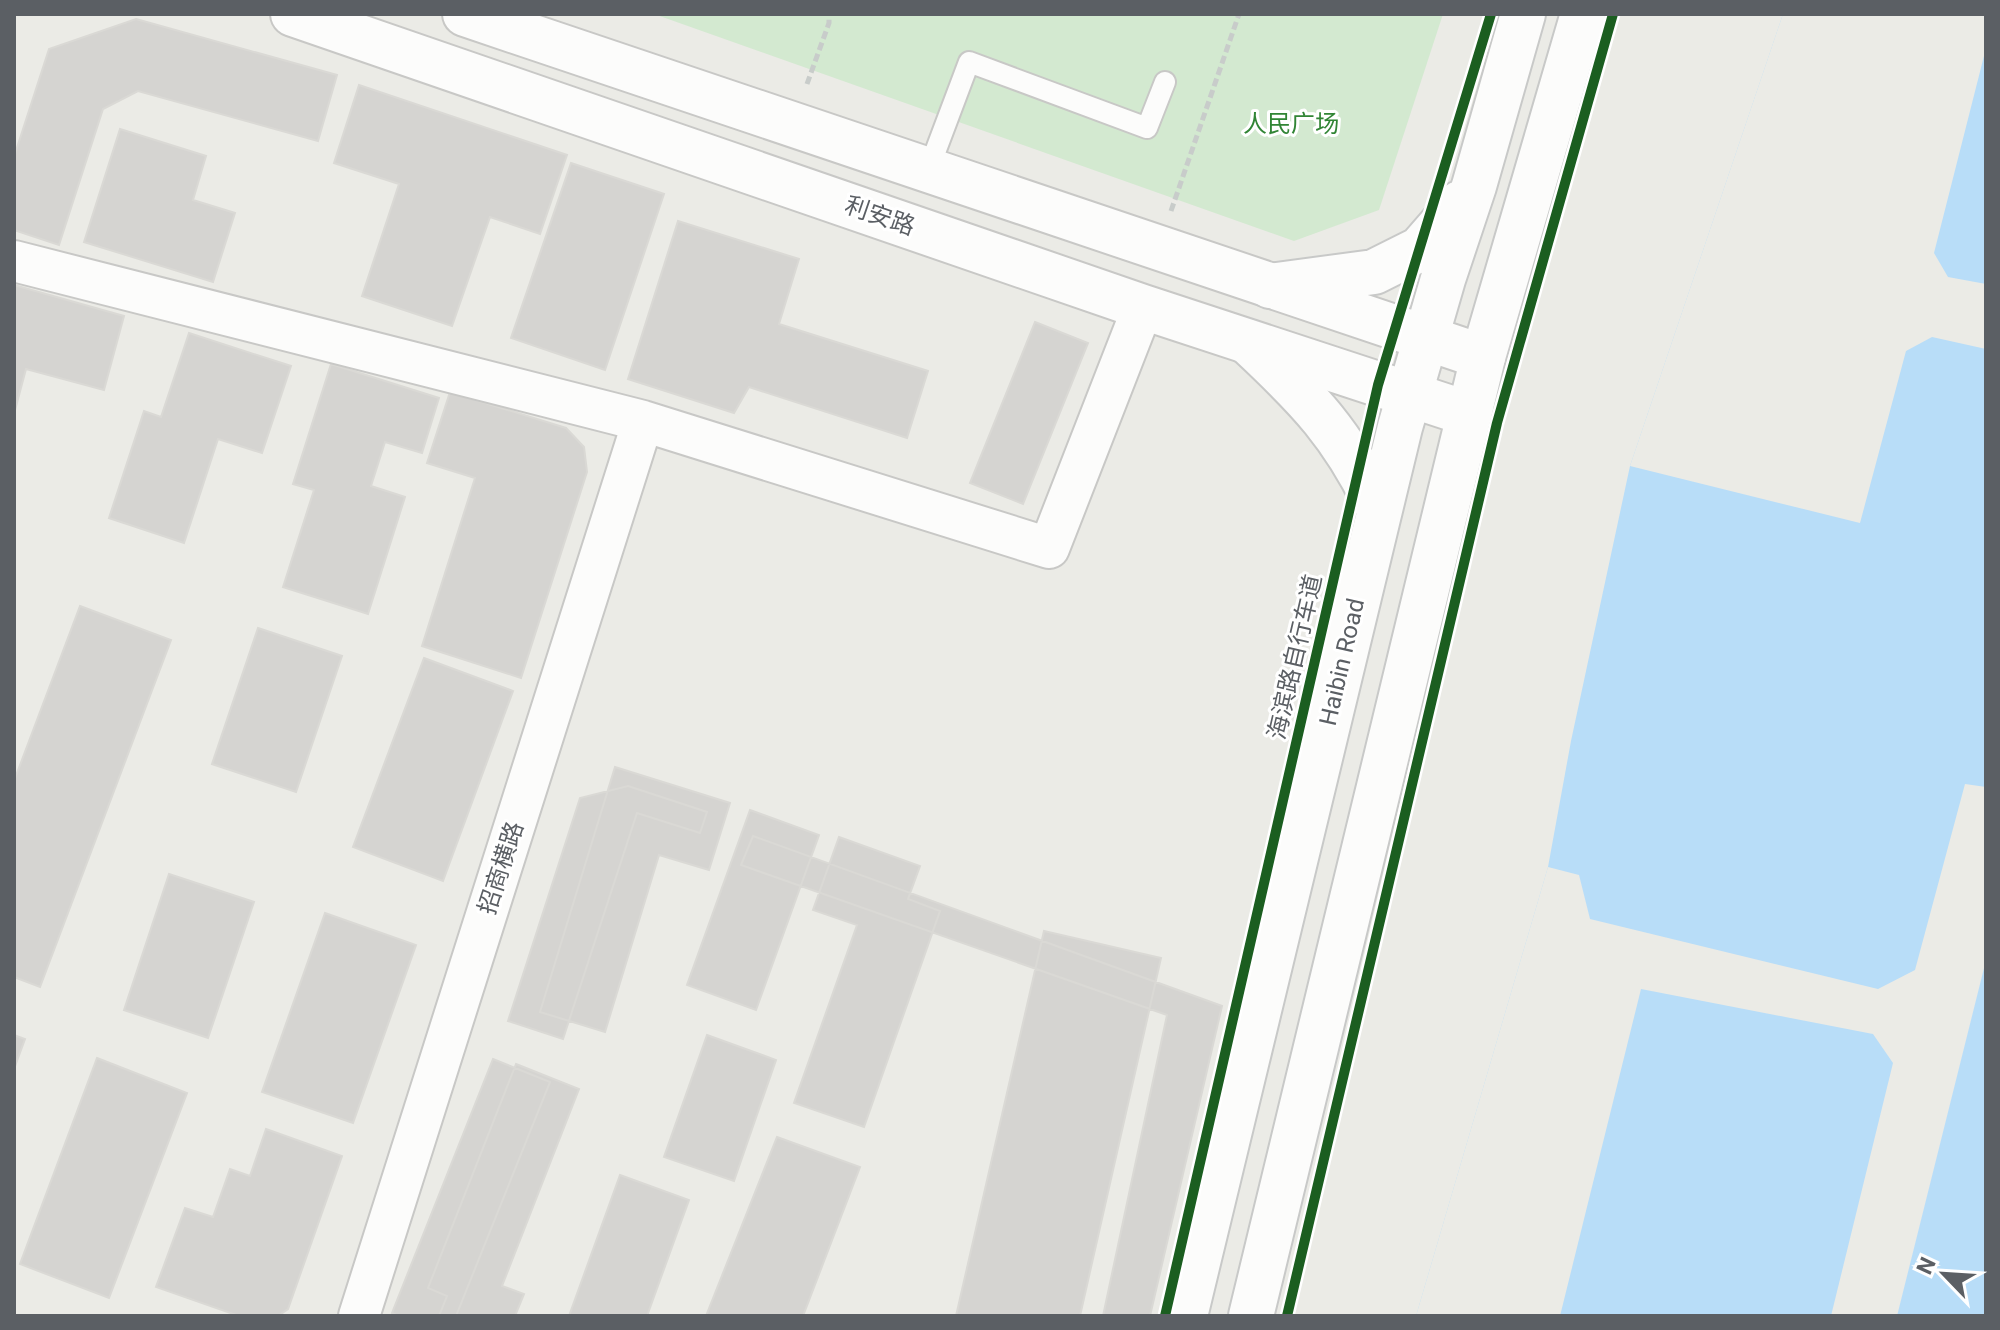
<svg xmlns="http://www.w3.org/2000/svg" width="2000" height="1330" font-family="Roboto,'Noto Sans SC',sans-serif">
<rect width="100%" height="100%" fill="#ebebe6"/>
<path fill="#d3e9d0" d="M654 14H1443L1379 210 1294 241Z"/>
<path fill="#b8ddf8" d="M1783 14H1986V1316H1416L1548 867 1571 741 1630 466Z"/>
<path fill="#ebebe6" d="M1783 14H1986V48L1934 253 1948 277 1986 284V349L1932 337 1906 351 1860 523 1630 466Z
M1965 784 1986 787V960L1897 1316H1831L1893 1063 1873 1034 1641 989 1560 1316H1416L1548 867 1579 875 1590 919 1878 989 1915 970Z"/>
<path fill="#d5d4d1" stroke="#dad9d5" stroke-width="2" d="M136 19 337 75 318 141 138 91 103 109 59 245 14 230V157L49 49Z
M359 85 567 155 540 234 490 217 452 326 362 296 399 184 334 163Z
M120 129 206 156 193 200 235 213 213 282 84 242Z
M571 163 664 194 605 370 511 338Z
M678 221 799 259 779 324 928 371 907 438 749 387 734 413 628 379Z
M14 285 124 316 104 390 26 369 14 414Z
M1035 322 1088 343 1023 504 970 483Z
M189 333 291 366 262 453 218 439 184 543 109 518 144 411 161 417Z
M331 364 439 398 422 453 385 442 371 486 405 497 368 614 283 587 314 490 293 484Z
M450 392 566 428 584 447 587 472 521 678 422 646 475 478 427 463Z
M80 606 171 640 40 987 14 977V781Z
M258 628 342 656 296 792 212 764Z
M424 658 513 691 443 881 353 847Z
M615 767 730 803 709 870 659 855 605 1032 540 1012Z
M628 786 707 812 700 833 637 813 563 1039 508 1021 580 798Z
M750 810 819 835 756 1010 687 985Z
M753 836 1222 1006 1150 1316H1103L1167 1015 741 865Z
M839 837 920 866 908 899 940 911 864 1127 794 1103 857 925 813 910Z
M169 874 254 902 208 1038 124 1010Z
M325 913 416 945 353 1123 262 1092Z
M1044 931 1161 958 1080 1316H956Z
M14 1035 25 1039 14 1069Z
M707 1035 776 1060 734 1181 664 1157Z
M97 1058 187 1093 109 1298 20 1264Z
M493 1059 550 1082 456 1316H398L392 1313Z
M516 1064 579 1089 502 1286 524 1294 515 1316H439L447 1296 428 1288Z
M266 1129 342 1156 288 1309 278 1316H239L156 1287 185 1208 213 1217 230 1169 250 1176Z
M777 1137 860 1167 803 1316H706Z
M620 1175 689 1200 647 1316H569Z"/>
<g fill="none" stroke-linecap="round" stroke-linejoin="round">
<defs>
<path id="service" d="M928 171 969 62 1147 128 1165 82"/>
<path id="minor" d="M14 261 643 421 1049 548 1143 307
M359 1316 643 421"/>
<path id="tertiary" d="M293 14 1143 307 1469 414
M465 14 1483 357"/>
<path id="secondary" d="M1270 286 1374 272 1420 249 1460 203
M1248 342C1308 398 1344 435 1379 510
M1185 1316 1400 427 1443 279 1474 186 1523 14
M1251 1316 1483 357 1583 14"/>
</defs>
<use href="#service" stroke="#c8c8c6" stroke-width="24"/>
<use href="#minor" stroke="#c8c8c6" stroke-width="44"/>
<use href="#tertiary" stroke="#c8c8c6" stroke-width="48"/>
<use href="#secondary" stroke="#c8c9c8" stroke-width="48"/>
<path stroke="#c8ccca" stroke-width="5" stroke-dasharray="8 4" stroke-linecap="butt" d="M807 84 829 23V14
M1171 211 1239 14"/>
<use href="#service" stroke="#fcfcfb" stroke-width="20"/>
<use href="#minor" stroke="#fcfcfb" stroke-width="40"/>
<use href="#tertiary" stroke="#fcfcfb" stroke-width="44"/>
<use href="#secondary" stroke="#fcfcfb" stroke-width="44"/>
<defs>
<path id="cycleway" d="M1165 1316 1378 385 1491 14
M1287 1316 1497 423 1613 14"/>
</defs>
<use href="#cycleway" stroke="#fff" stroke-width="15"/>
<use href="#cycleway" stroke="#1b5e20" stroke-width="10"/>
</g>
<g text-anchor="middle" stroke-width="6" stroke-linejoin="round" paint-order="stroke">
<g font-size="24" fill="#318535" stroke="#fff">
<text x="1291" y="132">人民广场</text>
</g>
<g font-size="24" fill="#5b5f64" stroke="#fff">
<text transform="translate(880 216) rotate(19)" y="8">利安路</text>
<text transform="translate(1295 657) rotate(-77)" y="8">海滨路自行车道</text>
<text transform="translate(1342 662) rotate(-77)" y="8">Haibin Road</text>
<text transform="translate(501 868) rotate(-72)" y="8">招商横路</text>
</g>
</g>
<rect width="2000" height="1330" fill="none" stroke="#5b5f64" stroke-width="32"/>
<g transform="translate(1944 1274) rotate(295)" stroke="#ffffff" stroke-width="6" paint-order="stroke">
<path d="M0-6L14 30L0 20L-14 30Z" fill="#5b5f64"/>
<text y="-12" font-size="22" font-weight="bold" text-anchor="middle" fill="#5b5f64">N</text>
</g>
</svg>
